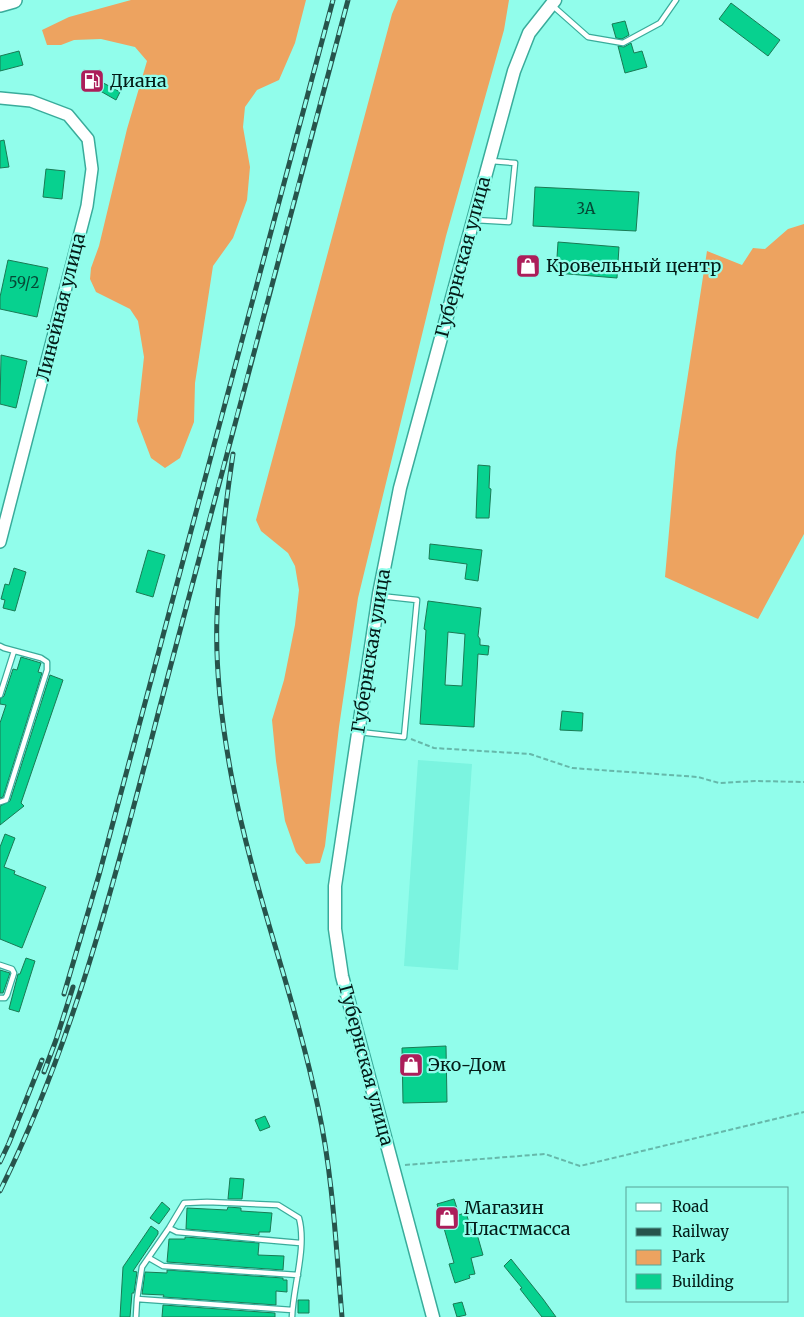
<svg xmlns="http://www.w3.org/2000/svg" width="804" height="1317" font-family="Merriweather,serif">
<rect width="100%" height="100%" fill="#91fdeb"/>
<path fill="#7bf4e0" d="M418 760 472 764 458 970 404 966Z"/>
<path fill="#eda360" d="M131 0H306L295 43 279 80 257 90 245 107 243 127 250 167 247 200 233 238 213 266 195 383 194 422 180 458 165 468 151 458 137 421 144 357 138 321 130 309 96 292 90 279 91 268 99 246 127 129 147 61 135 47 101 39 74 40 61 45H47L42 30 69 17Z
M398 0H509L504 30 446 236 358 598 339 727 325 846 320 863 306 864 296 852 285 821 276 761 272 720 284 680 295 625 299 590 295 566 288 553 261 531 256 520 392 14Z
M804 224V534L758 619 665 577 676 452 707 251 742 265 753 248 765 249 788 229Z"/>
<path fill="#07d18f" stroke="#1a7a54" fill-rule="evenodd" d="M731 3 780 40 768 56 719 19Z
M625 21 629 35 622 39 616 38 612 24Z
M631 43 634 53 642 51 647 67 625 73 618 46 624 47Z
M19 51 23 65 0 71V56Z
M85 73 120 92 116 100 81 80Z
M4 140 9 167 0 168V141Z
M46 169 65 171 62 199 43 197Z
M535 187 639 192 636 231 533 226Z
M558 242 619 247 617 278 556 273Z
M519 257 537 258 536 274 518 275Z
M8 260 48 268 37 317 0 309V297Z
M1 355 27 361 16 408 0 404Z
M478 465 490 466 489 488 491 489 489 518H476Z
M430 544 482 550 478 581 465 579 467 564 429 559Z
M148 550 165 555 153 597 136 592Z
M14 568 26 572 15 611 3 608 5 600 1 599 5 584 9 585Z
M428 601 481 608 478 636 480 639V645L489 646 488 655 478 654 474 727 420 724 426 630 424 629ZM448 632 465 634 462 686 445 685Z
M21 657 41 663 38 672 42 673 3 797 0 798V723L6 705 0 704V699L4 696 13 669 17 670Z
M50 675 63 680 21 803 24 806 0 825V806L10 801Z
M562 711 583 713 582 731 560 730Z
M5 834 15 838 4 867 15 871 14 874 46 887 22 948 0 939V847Z
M26 958 35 961 19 1012 9 1009 18 974H20Z
M0 970 10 973 3 993H0Z
M446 1046 447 1102 403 1103 402 1048Z
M265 1116 270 1127 260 1131 255 1120Z
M230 1178 244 1179 242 1199H228Z
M454 1199 459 1215 466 1212 471 1230 475 1227 483 1255 471 1258 475 1274 469 1275 470 1278 455 1283 449 1264 454 1263 437 1204Z
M162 1202 170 1209 159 1224 150 1218Z
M228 1207 241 1208V1211L272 1213 270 1232H259V1235L186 1229 187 1208 227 1210Z
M151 1226 158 1231V1234L133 1271 137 1272 134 1293H132L130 1317H120L123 1267Z
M185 1237 259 1243 258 1255 284 1256 283 1270 167 1262 169 1239H185Z
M511 1259 543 1299 556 1317H542L520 1289 522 1288 504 1266Z
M167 1270 283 1278V1280H287V1292L276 1291V1305L163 1297 164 1295 142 1294 145 1272 167 1273Z
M298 1300H309V1313H298Z
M462 1302 466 1315 457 1317 453 1304Z
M163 1305 275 1313V1317H162Z"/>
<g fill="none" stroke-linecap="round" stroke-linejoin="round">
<defs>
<path id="service" d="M553 6 588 37 623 43 660 23 676 0
M475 220 509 222 515 163 491 161
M0 646 4 648 41 658 47 662V670L6 800 0 802
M0 695 14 651
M359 732 404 737 417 600 380 596
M0 965 12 969 14 973 7 995 5 998H0
M169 1228 177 1232 300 1243
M149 1258 163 1266 298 1275
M137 1299 292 1310
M136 1317 137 1299 142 1267 169 1228 184 1203 207 1202 278 1205 299 1218C307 1247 293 1287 292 1317"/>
<path id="tertiary" d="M0 98 31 101 68 115 88 139 92 169 87 206 0 542"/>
<path id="secondary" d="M433 1317 342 976 335 929V886L379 594 400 488 514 71 529 33 555 0"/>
<path id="trunk" d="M0 4 14 0"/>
</defs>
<use href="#service" stroke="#39ac9b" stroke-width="7"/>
<use href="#tertiary" stroke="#39ac9b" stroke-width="14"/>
<use href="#secondary" stroke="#39ac9b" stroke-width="15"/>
<use href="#trunk" stroke="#39ac9b" stroke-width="18"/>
<path stroke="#66b8aa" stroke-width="2" stroke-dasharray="5 2.5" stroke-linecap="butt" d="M411 739 434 748 530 754 572 768 698 777 719 783 755 781 804 782
M405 1165 545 1154 580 1166 804 1112"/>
<use href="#service" stroke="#fff" stroke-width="4.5"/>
<use href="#tertiary" stroke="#fff" stroke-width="11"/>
<use href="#secondary" stroke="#fff" stroke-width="12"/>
<use href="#trunk" stroke="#fff" stroke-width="15"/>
<defs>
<path id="rail" d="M233 454C225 507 219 562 217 616 215 670 222 726 232 779 253 890 295 996 318 1107 333 1176 336 1247 342 1317
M64 994 99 875 333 0
M44 1072 56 1040 73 987
M0 1162 9 1143 42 1060
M0 1191C83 1024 125 837 173 657 231 438 289 219 348 0"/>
</defs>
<use href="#rail" stroke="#27544c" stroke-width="5"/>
<use href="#rail" stroke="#91fdeb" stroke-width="3" stroke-dasharray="9" stroke-linecap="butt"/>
</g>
<defs>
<symbol id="fuel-square" viewBox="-11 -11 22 22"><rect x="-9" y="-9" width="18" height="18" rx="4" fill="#ac1e5a" stroke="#91fdeb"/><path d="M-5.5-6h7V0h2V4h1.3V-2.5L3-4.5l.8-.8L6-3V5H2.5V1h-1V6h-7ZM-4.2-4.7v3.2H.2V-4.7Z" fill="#fff"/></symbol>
<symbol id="shop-square" viewBox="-11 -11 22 22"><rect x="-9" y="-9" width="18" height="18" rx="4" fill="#ac1e5a" stroke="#91fdeb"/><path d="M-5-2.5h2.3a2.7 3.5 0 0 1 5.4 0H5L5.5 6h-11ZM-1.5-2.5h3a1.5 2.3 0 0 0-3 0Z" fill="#fff"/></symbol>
</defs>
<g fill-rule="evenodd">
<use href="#fuel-square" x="78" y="67" width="28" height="28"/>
<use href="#shop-square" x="514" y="252" width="28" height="28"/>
<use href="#shop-square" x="397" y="1051" width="28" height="28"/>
<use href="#shop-square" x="433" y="1204" width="28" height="28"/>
</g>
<g text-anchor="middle" stroke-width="4.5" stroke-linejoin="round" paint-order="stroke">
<g font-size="15" fill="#054936">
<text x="586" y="214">3А</text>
<text x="24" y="288">59/2</text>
</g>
<g font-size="18" fill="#041c18" stroke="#91fdeb" text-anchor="start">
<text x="110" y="87">Диана</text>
<text x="546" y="272">Кровельный центр</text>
<text x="428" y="1071">Эко-Дом</text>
<text x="464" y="1214">Магазин<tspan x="464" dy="21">Пластмасса</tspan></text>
</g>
<g font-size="18" fill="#041c18" stroke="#91fdeb">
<text transform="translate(463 257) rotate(-75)" y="6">Губернская улица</text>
<text transform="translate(61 307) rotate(-76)" y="6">Линейная улица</text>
<text transform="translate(371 651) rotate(-81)" y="6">Губернская улица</text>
<text transform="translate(366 1065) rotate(75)" y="6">Губернская улица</text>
</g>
</g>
<rect x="626" y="1187" width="162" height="115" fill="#91fdeb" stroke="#59a397"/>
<rect x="636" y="1203" width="25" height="8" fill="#ffffff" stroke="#59a397"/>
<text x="672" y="1212" font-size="15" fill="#041c18">Road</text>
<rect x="636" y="1228" width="25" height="8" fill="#27544c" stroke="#59a397"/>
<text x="672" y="1237" font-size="15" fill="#041c18">Railway</text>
<rect x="636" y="1250" width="25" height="15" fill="#eda360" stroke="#59a397"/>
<text x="672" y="1262" font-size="15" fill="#041c18">Park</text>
<rect x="636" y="1274" width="25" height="15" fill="#07d18f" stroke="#59a397"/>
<text x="672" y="1287" font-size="15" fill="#041c18">Building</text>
</svg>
